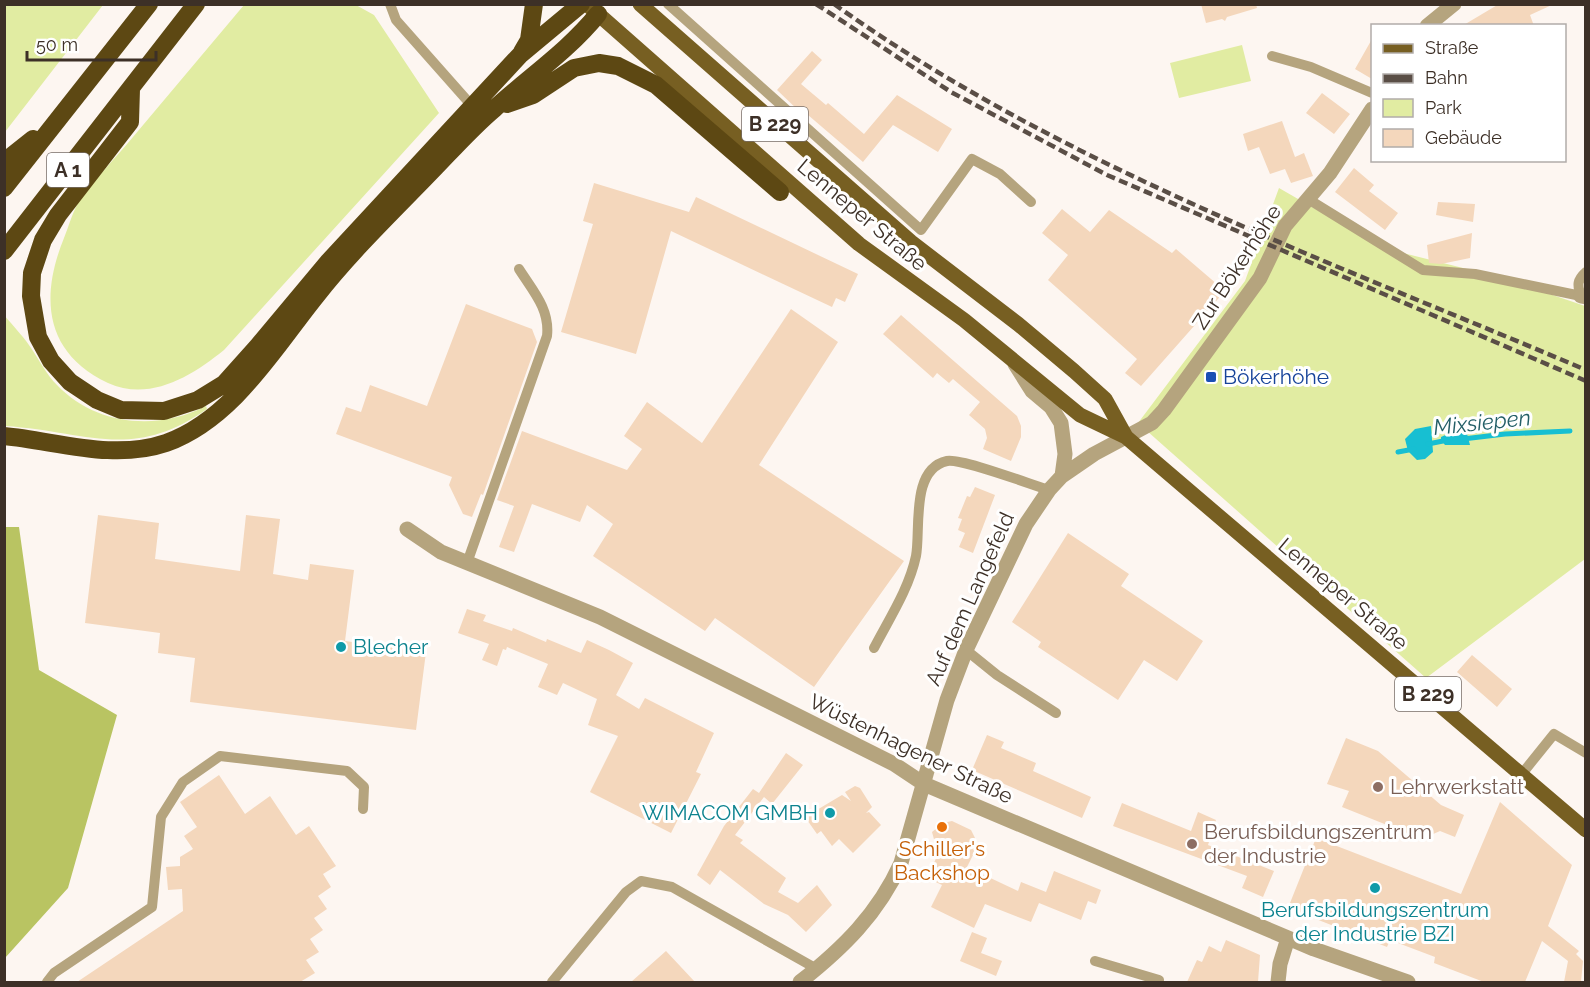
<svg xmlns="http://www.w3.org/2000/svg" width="1590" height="987" font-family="Raleway,sans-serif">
<rect width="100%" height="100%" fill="#fdf6f1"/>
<path fill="#e1eca2" d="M5 4 103 5 5 132 4 5Z
M244 5H356L374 15 439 113 224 350C192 376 150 402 108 383 44 353 40 297 64 238 69 226 73 210 80 200 95 178 116 158 133 137 170 93 207 49 244 5Z
M1242 45 1251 81 1179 98 1170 63Z
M1279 188 1383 248 1503 278 1585 306V559L1426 678 1138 423 1245 281Z
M4 315C14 327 25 338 33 351 41 363 47 375 57 385 96 426 158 431 206 406L207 409C132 462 86 431 5 426Z"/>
<path fill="#b9c462" d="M4 527H19L39 670 117 715 68 888 5 958Z"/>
<path fill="#17bfd2" d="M1431 426 1433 452 1425 459 1417 460 1408 451 1405 439 1415 429Z
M1465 426 1470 445H1445L1441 440V437Z"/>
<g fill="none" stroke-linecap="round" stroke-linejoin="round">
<path stroke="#17bfd2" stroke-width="5" d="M1463 439 1505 434 1570 431
M1428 444 1448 440
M1398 452 1414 449"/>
</g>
<path fill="#f4d7bc" d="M1201 4H1256L1257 8 1227 17 1225 21 1222 19 1206 23Z
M1499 4H1554L1530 15 1534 26H1462Z
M1372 39V79L1355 69Z
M812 51 822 60 801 84 826 105 828 103 864 134 897 95 952 129 938 152 893 125 863 162 801 109 799 111 777 90Z
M1322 93 1350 114 1334 134 1306 113Z
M1282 121 1295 157 1304 153 1313 176 1291 183 1285 169 1270 174 1259 147 1248 151 1243 134Z
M1354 168 1374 185 1369 191 1398 213 1385 230 1335 192Z
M594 183 689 212 696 197 858 274 845 302 836 298 832 307 671 231 636 354 561 332 593 224 583 221Z
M1438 202 1475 204 1473 222 1436 215Z
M1062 209 1090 232 1109 210 1172 253 1176 249 1225 291 1141 386 1125 373 1137 359 1048 280 1068 255 1042 233Z
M1472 233 1470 258 1441 264 1429 263 1427 245Z
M466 304 532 329 537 342 483 495 481 494 472 517 463 514 449 485 452 477 336 434 346 407 361 412 370 385 427 406Z
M791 309 838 342 759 465 904 561 814 687 715 618 705 631 593 556 613 524 587 505 580 522 532 504 514 552 499 547 514 506 497 500 522 431 627 470 642 449 624 436 647 402 702 443Z
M901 315 1017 416 1021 426V437L1011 461 983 449 987 438 985 429 969 415 980 402 953 379 949 383 937 373 933 378 883 334Z
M975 487 995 495 973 553 959 547 965 533 958 530 962 519 958 518 967 496 970 497Z
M98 515 159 523 155 559 240 571 246 515 280 519 273 574 308 580 310 564 354 570 345 641 426 652 416 730 190 702 195 658 158 653 160 633 85 623Z
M1068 533 1129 574 1121 586 1203 641 1177 681 1144 660 1118 700 1038 647 1041 642 1012 622Z
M467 609 486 615 483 621 512 631 513 628 546 642 547 639 581 653 587 640 609 650 633 663 616 695 639 709 645 698 714 733 696 772 701 774 671 833 590 792 618 736 588 725 597 699 563 683 557 695 538 687 548 664 507 647 506 650 503 649 497 666 482 660 489 644 458 633Z
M1472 655 1512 689 1497 707 1457 672Z
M987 735 1004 742 1001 748 1036 763 1033 771 1091 797 1082 818 972 770Z
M1346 738 1378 751 1441 805 1464 815 1455 837 1440 831 1422 839 1342 807 1349 791 1327 784Z
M786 753 803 765 772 804 764 797 735 835 743 840 740 843 786 878 778 892 798 903 817 885 832 905 806 932 788 915 764 904 720 870 710 885 697 875 724 826 753 789 759 793Z
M219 775 245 814 270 796 296 835 309 826 336 866 323 874 331 887 318 896 327 909 314 918 323 930 310 939 319 952 306 960 315 973 300 982H77L183 911 182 889 168 890 166 867 180 866V857L193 849 184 836 197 827 180 802Z
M855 786 860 788 872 807 866 813 869 812 881 825 853 853 839 839 832 846 821 831 817 834 805 817 842 795 851 801 845 792Z
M1500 802 1572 865 1548 926 1579 951 1576 954 1583 961 1581 982H1564L1568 961 1542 941 1525 982H1484L1434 963 1435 957 1390 940 1387 947 1288 908 1316 838 1461 894Z
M1122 803 1191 831 1198 812 1216 820 1208 845 1274 871 1263 897 1242 888 1247 876 1113 826Z
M952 821 971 830 975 838 977 847 967 867 1018 891 1021 882 1046 892 1054 871 1101 890 1096 904 1088 901 1081 920 1039 903 1031 922 985 904 974 928 931 907 942 885 927 878 938 854 932 832 943 823Z
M972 932 987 938 981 953 1002 961 996 976 960 961Z
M1226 940 1260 955 1258 982H1187L1197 960 1202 962 1209 946 1221 952Z
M666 951 695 982H631Z"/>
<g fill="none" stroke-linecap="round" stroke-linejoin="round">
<path stroke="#b5a47e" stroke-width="10" d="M390 4 396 20 473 107
M668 4 921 230 972 159 1000 174 1031 202
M1272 56 1311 67 1372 93
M1308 199 1423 270 1475 274 1581 296
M1581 296C1577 285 1577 280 1586 272
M467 563 547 336C550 309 533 291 519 269
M874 648C889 619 909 589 916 556 921 530 910 469 947 461 961 458 1029 484 1049 490
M966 650 997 675 1056 713
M1521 775 1554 734 1586 753
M1095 961 1159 980
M47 982 54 973 152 907 161 817 183 782 220 756 347 771 364 787 363 809
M552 982 626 892 641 881 672 887 817 969"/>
<path stroke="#b5a47e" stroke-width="15" d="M1427 26 1454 4
M1581 296 1586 297
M1015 364 1032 391 1051 407 1061 423 1065 454 1062 476
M407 529 441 552 600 617 894 764 924 784 1314 949 1408 982
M800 982C843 948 878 914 901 863L947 700 966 650 1026 524 1049 490 1062 476 1094 454 1152 423 1164 410 1260 278 1285 226 1330 173 1372 109
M1278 982 1280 964 1288 938"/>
<path stroke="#775f22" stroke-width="15" d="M640 4 911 242 1018 324 1074 371 1105 399 1126 437
M589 6 859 244 964 320 1080 415 1126 437 1586 830"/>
<path stroke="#5d4813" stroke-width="18" d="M522 52 529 40 534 4
M131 89 130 122 58 215 43 240 32 273 31 296 38 337 51 361 70 382 97 400 121 410 164 411 198 400 224 384 258 346 329 261 521 54 581 4
M507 104 533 95 574 68 599 63 618 66 656 85 780 192
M4 162 33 139
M4 188 149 4
M4 251 196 4
M4 436C57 441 113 461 166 443 233 419 274 348 316 296 349 254 387 217 424 179 447 156 469 130 494 109 529 77 568 51 598 14"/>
<path stroke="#5a4e46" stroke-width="4.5" stroke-dasharray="9 4.5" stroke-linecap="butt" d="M816 4 951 92 1107 175 1586 381
M834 4C1059 165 1332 262 1586 370"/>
</g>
<rect fill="#1a4fb4" stroke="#fff" stroke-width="2" x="1205" y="371" width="12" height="12" rx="3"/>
<g fill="#0f9aa8" stroke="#fff" stroke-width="2">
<circle cx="341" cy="647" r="6"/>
<circle cx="830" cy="813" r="6"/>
<circle cx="1375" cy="888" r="6"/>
</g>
<g fill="#8d6e63" stroke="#fff" stroke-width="2">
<circle cx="1378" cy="787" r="6"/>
<circle cx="1192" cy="844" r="6"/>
</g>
<circle fill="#e8710a" stroke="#fff" stroke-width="2" cx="942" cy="827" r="6"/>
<g text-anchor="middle" stroke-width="6" stroke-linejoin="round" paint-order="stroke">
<g fill="#fff" stroke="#776e68" stroke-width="1.5">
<rect x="742" y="107" width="66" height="34" rx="4.5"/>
<rect x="47" y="153" width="42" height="34" rx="4.5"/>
<rect x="1395" y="677" width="66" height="34" rx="4.5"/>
</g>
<g font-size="20" font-weight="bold" fill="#3d3027">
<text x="775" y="131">B 229</text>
<text x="68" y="177">A 1</text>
<text x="1428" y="701">B 229</text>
</g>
<g font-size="21" fill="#3d3027" stroke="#fff">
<text transform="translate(862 215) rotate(40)" y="7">Lenneper Straße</text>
<text transform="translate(1237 267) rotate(-57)" y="7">Zur Bökerhöhe</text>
<text transform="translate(1343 594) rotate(40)" y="7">Lenneper Straße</text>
<text transform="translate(970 599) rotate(-66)" y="7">Auf dem Langefeld</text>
<text transform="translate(911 749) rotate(26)" y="7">Wüstenhagener Straße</text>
</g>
<g font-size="21" fill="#164399" stroke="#fff" text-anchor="start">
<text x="1223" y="384">Bökerhöhe</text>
</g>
<g font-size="21" fill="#0d838f" stroke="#fff" text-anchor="start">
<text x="353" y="654">Blecher</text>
<text x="818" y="820" text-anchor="end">WIMACOM GMBH</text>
<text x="1375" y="917" text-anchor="middle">Berufsbildungszentrum<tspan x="1375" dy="24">der Industrie BZI</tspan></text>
</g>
<g font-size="21" fill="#785e54" stroke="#fff" text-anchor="start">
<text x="1390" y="794">Lehrwerkstatt</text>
<text x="1204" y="839">Berufsbildungszentrum<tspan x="1204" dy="24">der Industrie</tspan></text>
</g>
<g font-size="21" fill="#c56008" stroke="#fff">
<text x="942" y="856">Schiller's<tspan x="942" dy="24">Backshop</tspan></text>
</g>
<g font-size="22" font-style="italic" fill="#245f67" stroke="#fff">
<text transform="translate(1482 422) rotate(-6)" y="8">Mixsiepen</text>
</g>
</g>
<rect width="1590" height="987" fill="none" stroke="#3d3027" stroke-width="12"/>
<rect x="1371" y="24" width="195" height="138" fill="#ffffff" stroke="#b1aca9" stroke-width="1.5"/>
<rect x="1383" y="44" width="30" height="9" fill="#775f22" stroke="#b1aca9" stroke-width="1.5"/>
<text x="1425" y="54" font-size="18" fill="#3d3027">Straße</text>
<rect x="1383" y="74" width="30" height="9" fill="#5a4e46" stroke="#b1aca9" stroke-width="1.5"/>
<text x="1425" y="84" font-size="18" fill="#3d3027">Bahn</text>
<rect x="1383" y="99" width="30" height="18" fill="#e1eca2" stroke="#b1aca9" stroke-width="1.5"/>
<text x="1425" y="114" font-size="18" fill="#3d3027">Park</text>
<rect x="1383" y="129" width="30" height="18" fill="#f4d7bc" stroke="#b1aca9" stroke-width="1.5"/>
<text x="1425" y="144" font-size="18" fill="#3d3027">Gebäude</text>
<path d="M27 51v9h129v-9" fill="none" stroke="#3d3027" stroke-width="3"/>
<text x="36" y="51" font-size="18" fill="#3d3027" stroke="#ffffff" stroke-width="4.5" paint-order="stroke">50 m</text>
</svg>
